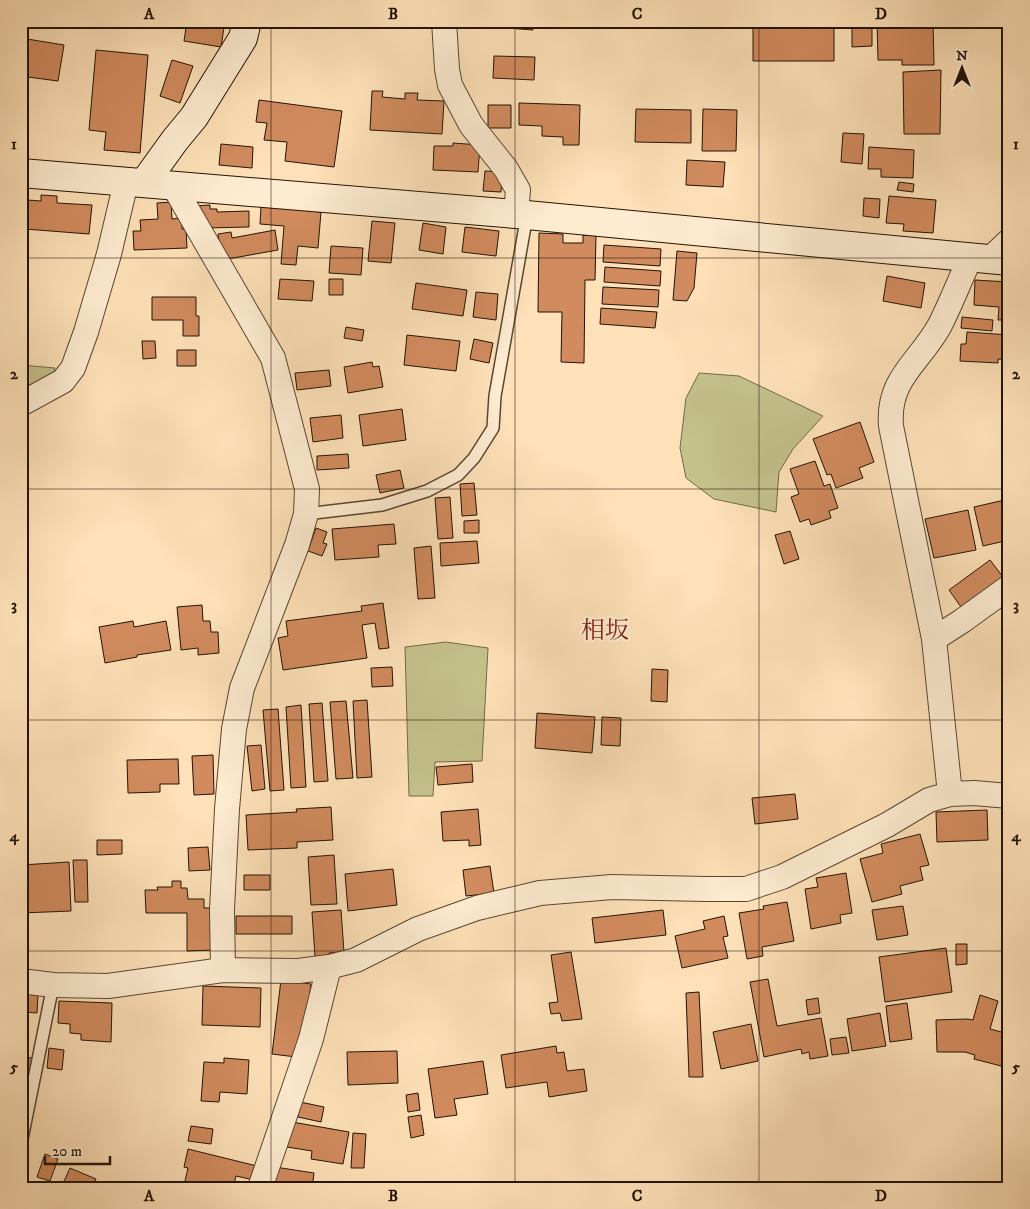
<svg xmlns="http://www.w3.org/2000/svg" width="1030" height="1209" font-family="'IM FELL DW Pica','Noto Serif JP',serif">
<rect width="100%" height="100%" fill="#fee1b8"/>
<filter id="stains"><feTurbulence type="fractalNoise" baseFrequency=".004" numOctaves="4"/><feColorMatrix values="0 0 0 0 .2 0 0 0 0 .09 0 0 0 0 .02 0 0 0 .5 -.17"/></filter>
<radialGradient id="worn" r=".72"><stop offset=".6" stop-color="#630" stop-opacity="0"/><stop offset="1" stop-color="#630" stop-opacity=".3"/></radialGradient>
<path fill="#c4c18b" stroke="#736a48" d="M21 365 55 368 52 378 21 394Z
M699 373 739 376 823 416 793 449 779 472 776 512 714 499 686 478 680 448 686 398Z
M446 642 488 648 482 761 435 762 433 796H409L405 647Z"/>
<path fill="#d18b5e" stroke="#221306" d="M187 21H225L221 47 184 41Z
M493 21H533V30L493 27Z
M753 21H834V61H753Z
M852 21H872V46L852 47Z
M877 21H933L934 65H902V60H878Z
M21 38 64 45 58 81 28 77 27 85 21 84Z
M96 50 148 55 140 153 104 150 106 132 89 130Z
M494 56 535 57 534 80 493 78Z
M172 60 193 66 180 103 160 96Z
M941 70 940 134H904L903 72Z
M372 91H383L382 97 405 99V93H418L417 100 444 101 442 134 370 130Z
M259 100 342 111 334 167 285 161 287 142 264 140 267 123 256 122Z
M519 103 580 105 579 145H563V137L542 136V126L519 125Z
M488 105H511V128H488Z
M636 109 691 110V143L635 142Z
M703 109 737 110 736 151H702Z
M843 133 864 134 862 164 841 162Z
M453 143 480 145 478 172 433 170 434 146H453Z
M221 144 253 147 252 168 219 165Z
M869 147 914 150 913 178 881 177V169H868Z
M687 160 725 162 723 187 686 185Z
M485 171 502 172 501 192 483 191Z
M899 182 914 184 913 192 897 190Z
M41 195 57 196V203L92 205 89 234 25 229 27 200 41 201Z
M889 196 936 200 933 233 903 231 904 224 886 223Z
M864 198 880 199 879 218 863 216Z
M171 202 172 219 182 218V229H186L187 248 134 250 133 231H141L140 220 158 219 157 203Z
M210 205V209H217V212L249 211V227L205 228 193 206Z
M261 206 321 212 318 248 298 246 296 265 281 264 284 226 260 224Z
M372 221 395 223 391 263 368 261Z
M423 223 446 227 443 254 419 250Z
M465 227 499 231 496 256 462 252Z
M275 230 278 250 222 260 218 234 231 232 232 238Z
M539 233 563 234V243H583V235H596L595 280H585L584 363 561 362 562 312H538Z
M604 245 661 249 660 266 603 262Z
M331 246 363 248 361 275 329 273Z
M677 251 697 253 694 288 687 301 673 300Z
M605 267 661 271 660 286 604 282Z
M887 276 925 283 921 308 883 301Z
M280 279 314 281 312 301 278 299Z
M329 279H343V295H329Z
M975 280 1009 282V320H998L999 307 974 305Z
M416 283 467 290 463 316 412 309Z
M603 287 659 290 658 307 602 304Z
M476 292 498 294 496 320 473 317Z
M152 297H196V316H199V336H183V320H152Z
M601 308 657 312 655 328 600 324Z
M962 317 993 320 992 331 961 328Z
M346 327 364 330 362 341 344 338Z
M967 332 1009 335V360L998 359V363L960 361 961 344H966Z
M407 335 460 341 456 371 404 365Z
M474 339 493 343 489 363 470 359Z
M142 341H155L156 358 143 359Z
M177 350H196V366H177Z
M372 362 373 367 379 366 383 387 348 393 344 367Z
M329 370 331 386 297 390 295 373Z
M402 409 406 440 363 446 359 415Z
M341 415 343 438 313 442 310 418Z
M860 422 874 462 859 468 863 478 836 488 831 474 827 475 813 439Z
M348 454 349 468 317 470V456Z
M815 461 824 486 830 484 838 508 829 511 831 518 811 525 809 519 800 522 791 497 799 494 790 469Z
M400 470 404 488 380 493 376 475Z
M474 483 477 515 462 516 460 484Z
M450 497 453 538 438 539 435 498Z
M1009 499V540L983 546 974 507Z
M968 510 976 550 934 558 925 519Z
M479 520V533H464V521Z
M394 524 396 544 378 545 379 557 335 560 332 529Z
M316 528 327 532 323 543 327 544 322 556 308 551Z
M790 531 799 559 784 564 775 535Z
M477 541 479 563 441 566 440 543Z
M431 546 435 598 418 599 414 548Z
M990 560 1003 577 961 607 949 590Z
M383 603 389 648 379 649 375 623 362 625 367 658 283 670 278 638 288 636 286 621 362 611 361 606Z
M202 605 203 621H210L211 632H218L219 653 198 655V648L181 650 177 607Z
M133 621 134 627 166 621 171 650 137 655V657L105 663 99 627Z
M392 667 393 686 372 687 371 668Z
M652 669 668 670 667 702 651 701Z
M367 700 372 777 357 778 353 701Z
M346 701 353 778 336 779 330 702Z
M322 703 328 781 314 782 309 704Z
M301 705 306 787 291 788 286 707Z
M278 709 284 790 270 791 263 710Z
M537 713 595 717 592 753 535 748Z
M602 717 621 718 620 746 601 745Z
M261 745 265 789 252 791 247 746Z
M213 755 214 794 194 795 192 756Z
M178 759 179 784H160V792L128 793 127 760Z
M472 764 473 782 438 785 436 767Z
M795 794 798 819 755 824 752 798Z
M331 807 333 840 297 842V848L248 850 246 815 297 812 296 809Z
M478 809 481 845 469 846V840L443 841 441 812Z
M987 810 988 840 937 842 936 812Z
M920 834 929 865 920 867 923 880 900 886 902 894 872 902 860 859 883 853 881 844Z
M97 840H122V854L97 855Z
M208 847 210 870 189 871 188 848Z
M334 855 337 904 311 905 308 857Z
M73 860H87L88 902H75Z
M69 862 71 911 21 913V865Z
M490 866 494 893 466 896 463 870Z
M393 869 397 905 348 911 345 874Z
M846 873 852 913 840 915 841 923 811 929 805 889 818 887 816 878Z
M244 875H270V890H244Z
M172 881H181V888H187L188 899H204V908H213V950L187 951V913H146L145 890H158L157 887H172Z
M787 902 794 941 762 947 763 956 747 959 739 913 764 909 763 906Z
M903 906 908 935 877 940 872 910Z
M341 910 344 952 329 953V956L315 957 312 912Z
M663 910 666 935 595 943 592 918Z
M236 916H292V934H236Z
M724 916 728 936 723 937 728 958 682 968 675 936 705 929 703 921Z
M956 944H967V964L956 965Z
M946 948 952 992 885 1002 879 957Z
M571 952 582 1019 562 1021 560 1013 551 1014 549 1003 558 1002 551 955Z
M768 979 777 1026 821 1018 828 1056 810 1059 809 1052 802 1054 801 1049 764 1057 750 982Z
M281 980 311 984 304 1041 296 1057 272 1054Z
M203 986 261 988 260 1027 202 1025Z
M699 992 703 1077H689L686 993Z
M21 994 38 995 37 1013 23 1012 22 1024Z
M980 995 998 1001 990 1029 1009 1034V1068L974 1059 975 1055 965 1052H937L936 1020 967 1019 973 1020Z
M818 998 820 1013 808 1015 806 1000Z
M59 1001 112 1003 111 1042 81 1040V1034L70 1033V1024L58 1023Z
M907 1003 912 1039 890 1042 886 1006Z
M880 1013 886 1046 852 1051 847 1019Z
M751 1024 758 1061 721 1069 713 1032Z
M846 1037 849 1053 832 1055 830 1039Z
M556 1046 557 1053 564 1052 567 1071 584 1069 587 1091 549 1097 547 1082 506 1088 501 1055Z
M49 1048 64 1050 62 1070 47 1068Z
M397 1051 398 1083 348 1085 347 1052Z
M24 1057 32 1058 27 1090 21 1089V1073Z
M224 1058 249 1060 247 1094 220 1092 219 1102 201 1101 204 1062 224 1063Z
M483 1061 488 1094 454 1099 457 1115 435 1118 428 1069Z
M418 1093 420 1110 408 1112 406 1095Z
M300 1102 324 1107 321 1122 298 1117Z
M421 1115 424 1135 411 1138 408 1117Z
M292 1122 349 1132 343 1164 311 1159 312 1151 287 1147Z
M191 1126 213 1129 211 1144 188 1141Z
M353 1133 366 1134 364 1168H351Z
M188 1149 257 1166 254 1180 236 1176 233 1188H196L184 1185 188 1168 184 1167Z
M45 1154 58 1159 50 1181 37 1177Z
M275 1167 314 1173 312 1188H272Z
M70 1168 96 1179 92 1188H61Z
M614 1184V1188H583V1187Z"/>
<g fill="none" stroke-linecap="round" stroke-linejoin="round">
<defs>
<path id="lane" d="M306 514 382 505 427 491 458 475 474 458 493 428 495 396 527 215
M21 1144 53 985"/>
<path id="street" d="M444 21 447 69 450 85 471 125 506 169 518 190 516 214
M173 185 273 358 307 489 306 514 297 545 242 688 234 729 227 809 222 910 223 970
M990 259 1009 241
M21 404 63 381 73 368 86 332 109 254 126 182
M934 639 962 621 1009 587
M950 794 934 639 891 426C887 378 920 362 940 325 951 303 960 280 970 258
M21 981 53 985 108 986 223 970 298 971 329 967 356 960 418 929 477 908 540 893 612 887 706 889H746L782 877 887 825 929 800 950 794 974 793 1009 796
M260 1188 311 1039 329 967"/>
<path id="secondary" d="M21 173 516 214 1009 261
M144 183 175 140 194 117 243 38 247 21"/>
</defs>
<use href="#lane" stroke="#594632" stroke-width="14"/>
<use href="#street" stroke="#594632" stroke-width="26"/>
<use href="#secondary" stroke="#221306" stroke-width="30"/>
<use href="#lane" stroke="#feecd1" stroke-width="11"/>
<use href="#street" stroke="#feecd1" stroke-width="24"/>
<use href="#secondary" stroke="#feecd1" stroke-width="28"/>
</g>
<path fill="none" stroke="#221306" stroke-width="1" stroke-opacity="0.55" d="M271 21V1188M515 21V1188M759 21V1188M21 258H1009M21 489H1009M21 720H1009M21 951H1009"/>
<g text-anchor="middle" stroke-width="4.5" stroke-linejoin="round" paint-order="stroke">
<g font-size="24" fill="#7a1f14" stroke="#feecd1">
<text x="605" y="638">相坂</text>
</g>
</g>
<rect width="1030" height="1209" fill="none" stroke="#fee1b8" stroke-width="55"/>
<g transform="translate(962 68)" stroke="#feecd1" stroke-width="4" paint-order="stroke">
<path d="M0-4L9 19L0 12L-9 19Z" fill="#221306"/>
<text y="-8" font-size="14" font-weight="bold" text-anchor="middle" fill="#221306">N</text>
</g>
<path d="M45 1156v8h65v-8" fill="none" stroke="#221306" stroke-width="2.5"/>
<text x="52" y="1156" font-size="15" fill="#221306" stroke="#feecd1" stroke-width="4" paint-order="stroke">20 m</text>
<rect x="28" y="28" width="974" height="1154" fill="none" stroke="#221306" stroke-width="2"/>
<g font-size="16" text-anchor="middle" font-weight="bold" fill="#221306">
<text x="149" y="19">A</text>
<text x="393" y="19">B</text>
<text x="637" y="19">C</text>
<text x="881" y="19">D</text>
<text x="14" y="149">1</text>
<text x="1016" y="149">1</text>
<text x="14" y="379">2</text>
<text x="1016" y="379">2</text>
<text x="14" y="610">3</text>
<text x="1016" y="610">3</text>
<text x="14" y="841">4</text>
<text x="1016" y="841">4</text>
<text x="14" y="1072">5</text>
<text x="1016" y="1072">5</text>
<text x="149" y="1201">A</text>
<text x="393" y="1201">B</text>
<text x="637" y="1201">C</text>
<text x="881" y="1201">D</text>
</g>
<rect width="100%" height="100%" filter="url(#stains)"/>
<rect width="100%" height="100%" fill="url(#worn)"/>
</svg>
